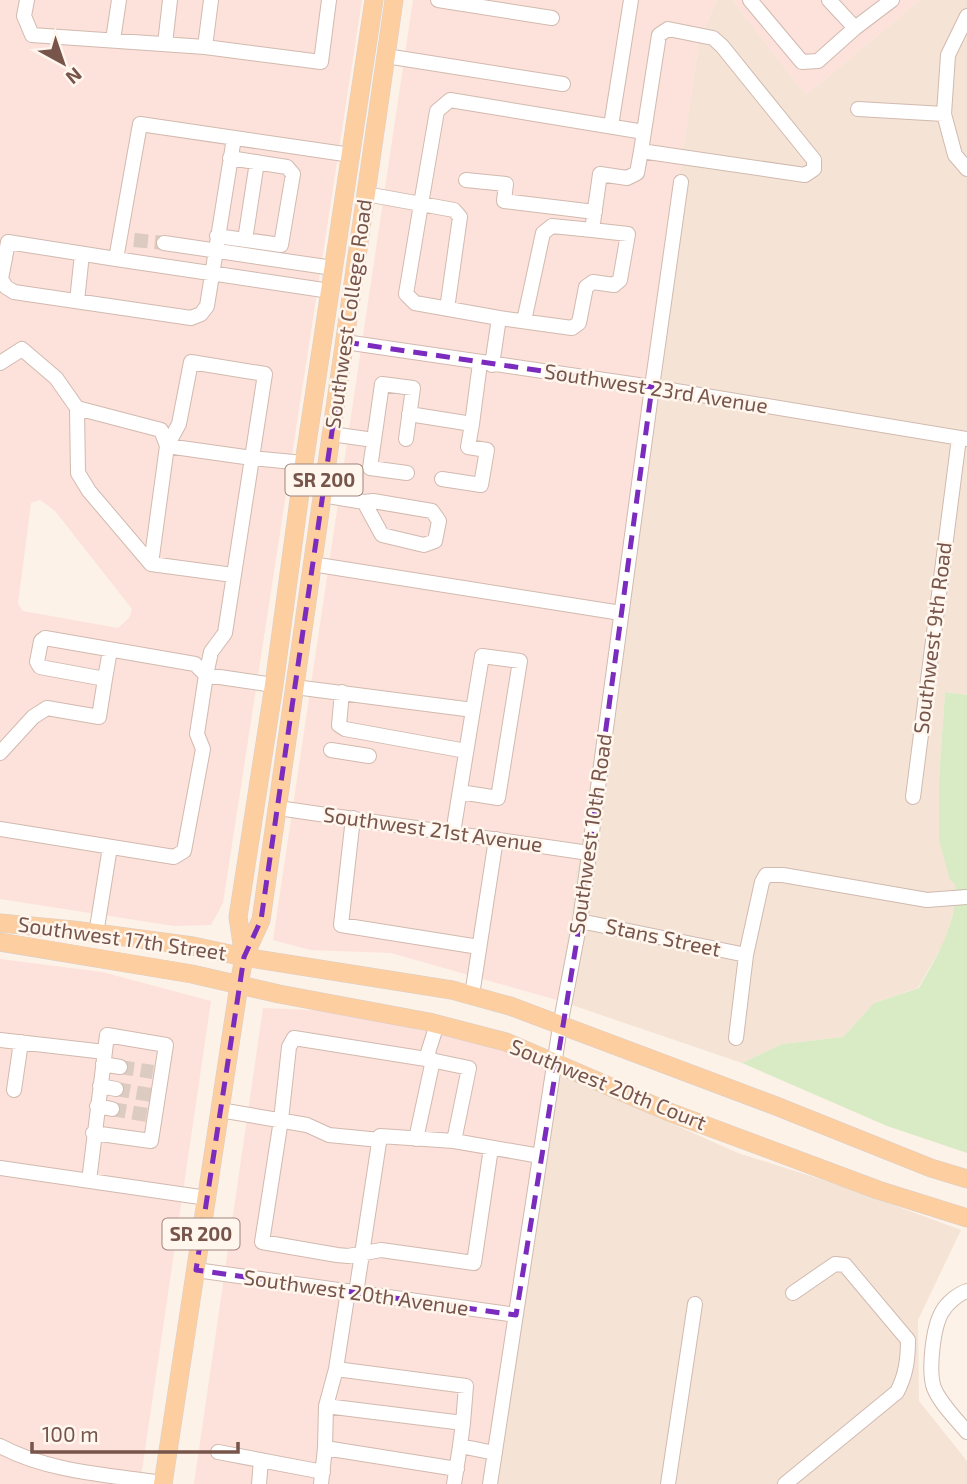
<svg xmlns="http://www.w3.org/2000/svg" width="967" height="1484" font-family="'Exo 2',sans-serif">
<rect width="100%" height="100%" fill="#fdf2e7"/>
<path fill="#f5e3d6" d="M717 0H732L806 95 920 0H967V695L945 692 939 779V840L955 884 956 899 947 937 918 988 874 1003 843 1037 782 1044 742 1063 557 1000 699 41Z
M547 1068 738 1153 842 1186 961 1230 918 1320 919 1401 967 1461V1484H485Z"/>
<path fill="#fde1db" fill-rule="evenodd" d="M0 0H362L223 903 211 925 174 926 0 899ZM40 500 55 511 132 609 129 618 118 628 23 611 18 604 31 503Z
M413 0H717L699 41 557 1000 391 953 310 950 273 940Z
M732 0H920L806 95Z
M0 959 102 972 211 1001 140 1484H0Z
M263 1008 332 1011 359 1016 506 1050 547 1068 485 1484H194Z"/>
<path fill="#d9ebc5" d="M945 692 967 695V1153L887 1126 742 1063 782 1044 843 1037 874 1003 919 988C937 956 958 923 955 884L950 880 939 840V779Z"/>
<g fill="none" stroke-linecap="round" stroke-linejoin="round">
<path stroke="#dccbc0" stroke-width="14" stroke-dasharray="14 7" stroke-linecap="butt" d="M134 240 164 243
M120 1067 153 1072
M116 1089 151 1095
M112 1109 147 1115"/>
<defs>
<path id="minor" d="M27 0 24 16 32 35 205 47 211 0
M438 0 552 18
M750 0 802 62 818 61 855 28
M829 0 855 28 892 0
M967 16 948 55 944 114 955 155 967 169
M113 40 119 0
M165 44 170 0
M205 47 321 62 329 0
M386 56 563 84
M858 109 944 114
M611 126 631 0
M466 180 506 184 504 201 595 212
M366 194 421 204 406 294 415 303 499 318 492 365
M217 236 281 245 293 174 287 167 230 158
M245 240 257 162
M164 243 333 268
M116 259 8 242 1 279 6 287 14 292 191 318 201 314 207 306 234 138
M330 291 116 259 140 124 351 155
M77 301 82 254
M447 309 460 217 454 210 421 204 437 111 450 100 644 132
M499 318 572 328 579 323 586 287 593 282 614 285 620 280 628 234 592 230 600 174 627 178 637 173 641 151 805 175 814 169V160L722 46 713 38 668 29 659 35 641 151
M524 321 543 233 552 226 592 230
M345 342 652 387 967 439
M0 363 22 349 56 378 77 408 78 473 89 491 151 564 233 575
M77 408 161 430 167 446 252 458 265 374 191 362 179 424 167 446 151 564
M409 414 472 424 468 447 487 450 481 485 442 479
M472 424 480 363
M331 434 374 440 382 384 413 388 406 439
M374 440 370 468 407 473
M322 495 364 502 382 535 424 545 435 541 439 521 432 511 373 501 364 502
M312 564 621 613
M105 679 110 650
M295 687 473 710 453 833
M342 692 339 725 345 729 466 751
M331 750 369 756
M0 753 33 717 47 708 99 717 105 679 40 667 37 662 41 641 45 638 195 664 206 675 274 685
M460 792 498 798 520 661 482 656 473 710
M913 797 959 438
M278 808 589 853
M353 818 341 925 479 947
M0 829 174 857 184 851 203 749 197 734 206 675 211 652 225 633 252 458 304 463
M580 921 746 955
M96 934 110 847
M472 995 496 839
M437 1024 426 1059 469 1068 454 1141 540 1156
M736 1038 746 955 762 882 766 875H783L927 900 967 897
M0 1040 105 1052
M426 1059 294 1038 289 1047 281 1120 262 1242 337 1255 348 1256 381 1250 474 1263 491 1148
M103 1064 120 1067
M100 1086 116 1089
M14 1090 21 1042
M97 1106 112 1109
M220 1110 307 1125 329 1135 380 1140
M416 1139 433 1060
M0 1168 207 1198
M89 1181 107 1035 166 1045 151 1141 93 1133
M196 1270 516 1315
M967 1291C958 1294 947 1303 942 1312 933 1327 928 1371 934 1388 940 1403 956 1419 967 1432
M356 1293 380 1136 454 1141
M336 1369 348 1291
M326 1406 336 1369 466 1386 463 1423
M0 1446C48 1472 110 1475 163 1483
M218 1452 323 1472
M457 1469 325 1448 326 1406 463 1423 460 1446
M259 1484 261 1460
M321 1484 325 1448
M454 1484 460 1446 495 1453
M490 1484 560 1026 580 921 652 387 681 182
M668 1484 695 1304
M785 1484 897 1392C906 1375 908 1359 908 1340L845 1265 835 1264 793 1293"/>
<path id="major" d="M0 923 73 930 193 946 244 957 452 990 510 1006 776 1106 931 1168 967 1179
M0 942 192 974 279 994 429 1022 506 1042 669 1112 878 1190 967 1218
M244 957 238 917 274 685 304 463 374 0
M163 1484 239 985 244 957 261 920 394 0"/>
</defs>
<use href="#minor" stroke="#d1baaf" stroke-width="16"/>
<use href="#major" stroke="#d9cfcd" stroke-width="19"/>
<use href="#minor" stroke="#fff" stroke-width="14"/>
<use href="#major" stroke="#fccea0" stroke-width="18"/>
</g>
<path fill="none" stroke="#7b2cbf" stroke-width="5" stroke-dasharray="14 9" stroke-linejoin="round" d="M345 342 652 387 580 921 516 1315 196 1270 244 957 261 920Z"/>
<g text-anchor="middle" stroke-width="5" stroke-linejoin="round" paint-order="stroke">
<g fill="#fff6ee" stroke="#a0857c" stroke-width="2">
<rect x="285.5" y="464.5" width="77" height="31" rx="5"/>
<rect x="162.5" y="1218.5" width="77" height="31" rx="5"/>
</g>
<g font-size="19" font-weight="bold" fill="#77554b">
<text x="324" y="487">SR 200</text>
<text x="201" y="1241">SR 200</text>
</g>
<g font-size="21" fill="#77554b" stroke="#fff6ee">
<text transform="translate(349 314) rotate(-82)" y="7">Southwest College Road</text>
<text transform="translate(656 389) rotate(9)" y="7">Southwest 23rd Avenue</text>
<text transform="translate(933 638) rotate(-83)" y="7">Southwest 9th Road</text>
<text transform="translate(433 830) rotate(8)" y="7">Southwest 21st Avenue</text>
<text transform="translate(591 834) rotate(-82)" y="7">Southwest 10th Road</text>
<text transform="translate(663 938) rotate(12)" y="7">Stans Street</text>
<text transform="translate(122 939) rotate(8)" y="7">Southwest 17th Street</text>
<text transform="translate(608 1085) rotate(22)" y="7">Southwest 20th Court</text>
<text transform="translate(356 1293) rotate(8)" y="7">Southwest 20th Avenue</text>
</g>
</g>
<g transform="translate(63 63) rotate(140)" stroke="#fff6ee" stroke-width="5" paint-order="stroke">
<path d="M0-5L12 26L0 18L-12 26Z" fill="#77554b"/>
<text y="-10" font-size="19" font-weight="bold" text-anchor="middle" fill="#77554b">N</text>
</g>
<path d="M32 1442v10h206v-10" fill="none" stroke="#77554b" stroke-width="3.5"/>
<text x="42" y="1442" font-size="21" fill="#77554b" stroke="#fff6ee" stroke-width="5" paint-order="stroke">100 m</text>
</svg>
